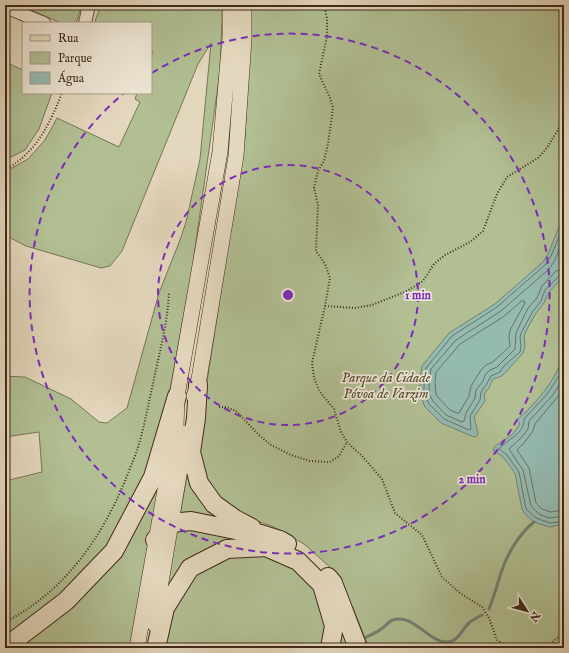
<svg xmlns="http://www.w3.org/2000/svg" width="569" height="653" font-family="'IM FELL English',serif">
<rect width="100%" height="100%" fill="#e3d7bd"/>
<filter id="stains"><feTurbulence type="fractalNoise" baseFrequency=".005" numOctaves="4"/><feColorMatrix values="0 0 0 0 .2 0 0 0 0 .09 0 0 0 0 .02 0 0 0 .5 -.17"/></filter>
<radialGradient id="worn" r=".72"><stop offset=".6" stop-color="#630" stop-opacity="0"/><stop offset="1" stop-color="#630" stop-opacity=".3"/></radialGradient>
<path fill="#b1bf93" stroke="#787556" d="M32 5H82L76 23H61L33 11Z
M101 5H222V18L220 72 192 270 169 395 150 468 105 553 79 582 5 637V481L42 472 39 432 5 437V376L25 377 71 399 99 422 107 423 127 408 159 293 180 240 186 222 200 159 211 43 198 64 122 251 110 266 101 268 26 246 5 235V172L28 159 45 140 57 118 119 147 140 102 135 99 137 93H151V57L153 52 151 50V23H98L95 21Z
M251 5H564V648H369L353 608 331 568 304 544 274 527 244 516 223 503 205 478 196 453 245 137Z
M5 62 23 70V93H52L39 129 25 150 5 160Z
M188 471 225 518 180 515Z
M161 475 131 648H14L49 626 85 595 111 566Z
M188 525C206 525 225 532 242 535 258 539 275 541 289 549 330 569 339 608 352 648H339C353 582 279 519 216 546 197 554 182 569 171 586H169L167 585 177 530Z
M242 555 265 556 287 564 302 573 313 586 326 628 325 648H164C171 618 179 585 206 567 216 560 230 558 242 555Z"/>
<path fill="#95bab0" stroke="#738174" d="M564 215V276L549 292 544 303 536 313 527 329 524 336 525 347 523 353 502 376 493 379 489 388 484 394 485 401 474 417 478 433 477 436 474 437 441 423 425 407 420 395V381L422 366 449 333 495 304 543 262 548 254Z
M564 353V524L550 527 543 525 534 522 525 514 522 509 515 473 503 457 493 450 495 446 513 434 520 424 517 420C520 416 524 414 527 411 543 394 558 376 564 353Z"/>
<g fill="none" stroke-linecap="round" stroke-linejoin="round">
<path stroke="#6a7264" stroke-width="1" d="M564 225 551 256 545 265 497 307 452 336 426 368 424 381V394L429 404 444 419 469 430 471 429 470 416 480 400 481 392 486 385 491 376 500 372 503 367 520 352 521 347 520 338 521 333 533 311 541 301 545 290 560 275 564 274
M564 238 554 262 549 269 501 311 456 340 431 369 429 382V394L433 401 446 415 462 422 464 421 466 413 475 398 476 390 483 381 485 375 490 370 497 367 515 349 516 333 528 308 537 298 542 286 556 271 564 269
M522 301H524L525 303 510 330 509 337 510 346 493 362 486 365 481 370 471 386 469 396 459 413H457L450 410 436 395 435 382 436 372 460 344 503 317Z
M564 368 548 393 524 419C525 434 507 439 499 449L507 455 519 472 526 509 536 518 544 521 551 523 564 521
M564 378 552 396 529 421 528 429 520 439 509 449 523 470 531 506 539 514 546 517 551 518 564 516
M564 389 535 424 533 431 524 443 517 450 529 468 536 503 542 509 551 512 564 510"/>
<path stroke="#738174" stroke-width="3" d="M489 609C494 597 497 585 501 573 507 554 519 534 534 522
M365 638C370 635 376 633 381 629 385 627 389 621 393 620 414 612 433 649 452 641 460 638 463 628 469 623 472 620 478 617 482 615"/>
<defs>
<path id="minor" d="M5 7 44 23
M85 23 89 5"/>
<path id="major" d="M194 396 198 385 236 156 244 39V5
M154 624 186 433
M137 648 176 428 177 396 220 152 230 37V5"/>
<path id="highway" d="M198 385 196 418 191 452 199 483 214 504 235 519 252 528
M155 540 171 523 191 521 245 532 261 534 280 540 287 544
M328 577 333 583 358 648
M5 645 11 643 66 601 114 551 153 477 177 396
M156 648 165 608 190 568 227 549 266 547 298 561 322 585 334 626 330 648"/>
</defs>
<use href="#minor" stroke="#685642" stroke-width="14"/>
<use href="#major" stroke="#3f2b19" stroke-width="16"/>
<use href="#highway" stroke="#3f2b19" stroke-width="20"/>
<path stroke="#3f2b19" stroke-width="2" stroke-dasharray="1 2" stroke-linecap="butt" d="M324 5 327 18V36L319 74 330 98 333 108 328 144 324 161 318 171 314 188 318 205 316 251 325 264 330 278 325 306 312 363 314 378 320 392 334 409 341 432 347 442 362 456 382 479 395 513 422 535 442 577 460 593 482 607 489 618 497 640 508 648
M5 170C37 152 49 125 62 93
M325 306 355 308 372 305 407 291 423 281 434 264 445 255 470 242 483 231 497 194 507 177 538 158 546 149 558 130 564 115
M219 407H226L236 411 259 435 271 445 291 455 310 461 330 462 339 456 347 442
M5 622C65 592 103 536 127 476 131 465 136 455 139 444 145 423 149 401 154 379 160 350 168 321 169 292
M546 648 564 632"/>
<use href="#minor" stroke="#ede5d4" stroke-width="12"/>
<use href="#major" stroke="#e3d7bd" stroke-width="15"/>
<use href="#highway" stroke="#e3d7bd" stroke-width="18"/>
</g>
<g fill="none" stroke="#7b2cbf" stroke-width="2" stroke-dasharray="7 5">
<circle cx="288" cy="295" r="130"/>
<path d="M152 73A260 260 0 1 1 123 94"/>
</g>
<g text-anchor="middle" stroke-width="3.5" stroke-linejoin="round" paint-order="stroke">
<g font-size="14" font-style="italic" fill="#564931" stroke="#ede5d4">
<text x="386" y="382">Parque da Cidade<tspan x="386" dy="16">Póvoa de Varzim</tspan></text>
</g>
</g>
<circle cx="288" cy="295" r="6" fill="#7b2cbf" stroke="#ede5d4" stroke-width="2"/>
<g font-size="12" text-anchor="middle" font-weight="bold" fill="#7b2cbf" stroke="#ede5d4" stroke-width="3.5" stroke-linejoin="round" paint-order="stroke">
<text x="418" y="299">1 min</text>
<text x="472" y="483">2 min</text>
</g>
<rect width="569" height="653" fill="none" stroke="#e3d7bd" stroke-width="20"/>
<rect x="6" y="6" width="557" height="641" fill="none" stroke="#3f2b19" stroke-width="2"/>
<rect x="10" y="10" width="549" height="633" fill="none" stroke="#3f2b19"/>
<rect x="22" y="22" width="130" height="72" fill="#ede5d4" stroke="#a79b89"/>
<rect x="30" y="35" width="20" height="6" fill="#e3d7bd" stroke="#a79b89"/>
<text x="58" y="42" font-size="12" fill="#3f2b19">Rua</text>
<rect x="30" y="52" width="20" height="12" fill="#b1bf93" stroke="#a79b89"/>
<text x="58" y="62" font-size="12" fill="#3f2b19">Parque</text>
<rect x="30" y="72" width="20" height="12" fill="#95bab0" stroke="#a79b89"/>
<text x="58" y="82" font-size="12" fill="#3f2b19">Água</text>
<g transform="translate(527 611) rotate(126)" stroke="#ede5d4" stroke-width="3" paint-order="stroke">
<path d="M0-3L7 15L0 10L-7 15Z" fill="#3f2b19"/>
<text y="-6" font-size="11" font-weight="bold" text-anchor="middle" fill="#3f2b19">N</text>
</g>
<rect width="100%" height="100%" filter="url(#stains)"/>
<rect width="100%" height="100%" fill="url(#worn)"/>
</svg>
